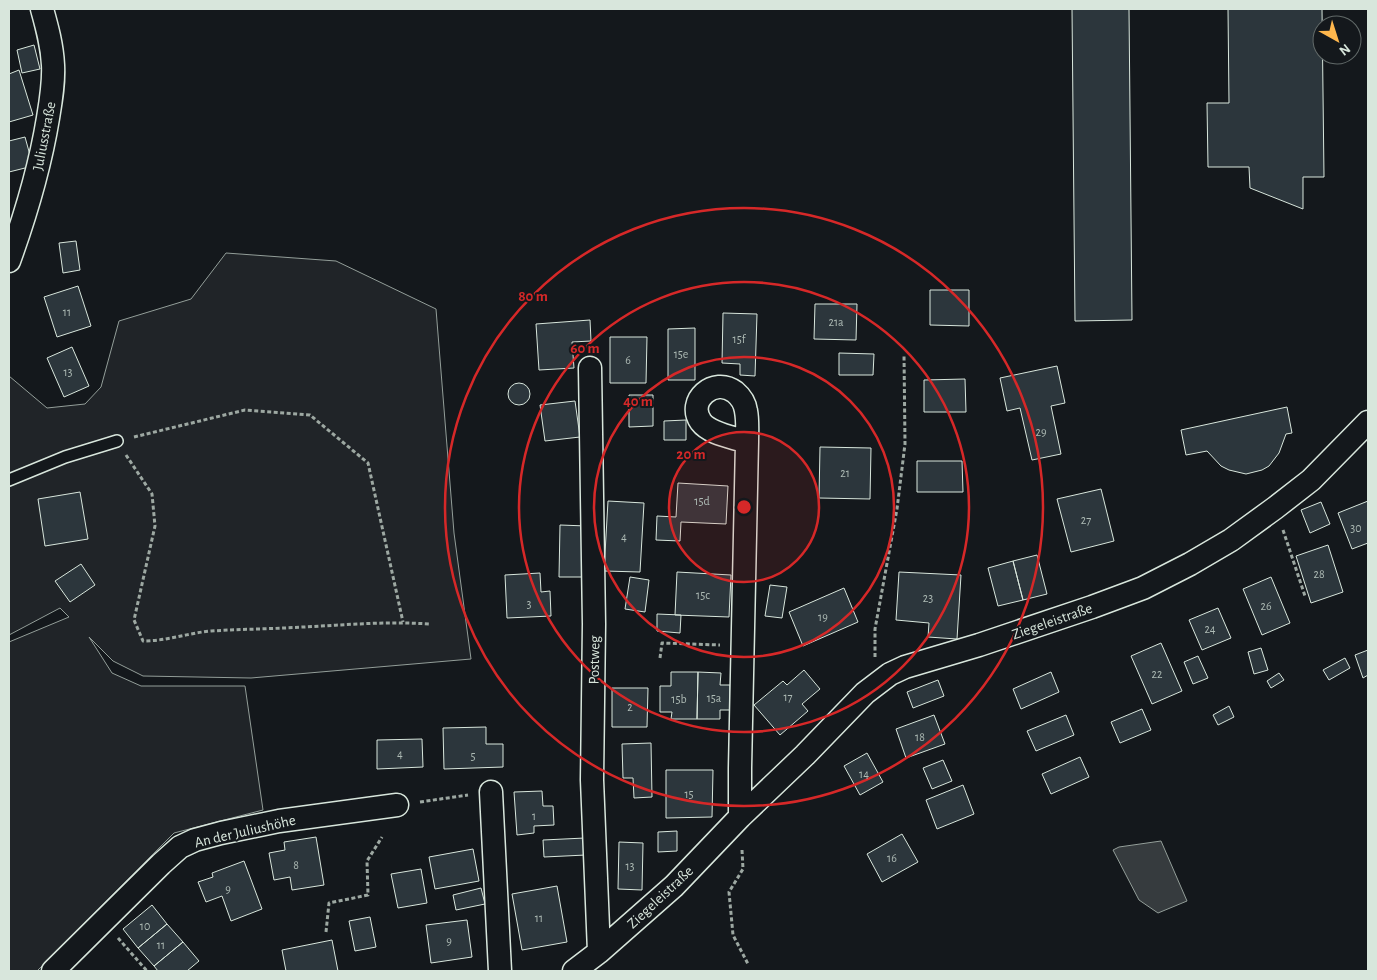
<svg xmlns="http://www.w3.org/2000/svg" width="1377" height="980" font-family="'Alegreya Sans',sans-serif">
<rect width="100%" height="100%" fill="#14181c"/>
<path fill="#202428" stroke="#939e99" d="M226 253 336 261 436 309 454 533 471 659 251 678 143 676 113 661 89 637 112 673 141 686H245L263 810 174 833 37 971H9V642L69 617 60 608 9 635V376L47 408 85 404 101 387 119 321 191 299Z"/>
<path fill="#363b3e" stroke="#939e99" d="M1161 841 1187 901 1158 913 1139 900 1113 850 1119 847Z"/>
<path fill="#2c363c" stroke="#d8e6dc" d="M1072 9H1129L1132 320 1075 321Z
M1228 9H1322L1324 177H1303V209L1250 188 1249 167H1208L1207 103H1229Z
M34 45 40 69 22 73 17 50Z
M19 70 33 115 9 122V74Z
M25 137 33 166 9 172V141Z
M76 241 80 270 63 273 59 243Z
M78 286 91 326 57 337 44 297Z
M930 290H969V326L930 325Z
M815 304H857L856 340 814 339Z
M723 313 757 314 755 376 740 375V364L722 363Z
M590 320 591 341 572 342 574 368 539 370 536 324Z
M695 328V380H668V329Z
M610 337H647L646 383H610Z
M72 347 89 386 64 397 47 358Z
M839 353 874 354 873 375H839Z
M1057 366 1065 403 1051 406 1061 454 1032 460 1020 408 1007 411 1000 378Z
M965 379 966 412H924V380Z
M508 394a11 11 0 1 1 22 0a11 11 0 1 1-22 0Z
M629 395H653V426L629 427Z
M575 401 580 437 545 441 540 405Z
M1287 407 1292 433 1286 434 1279 453 1269 466 1262 470 1246 474 1229 470 1221 466 1207 451 1186 455 1181 430Z
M686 420V440H664V421Z
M820 447 871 448 870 499 819 498Z
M917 461H962L963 492H917Z
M678 483 728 486 726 524 681 522 680 541 656 540 657 516 676 517Z
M1101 489 1114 541 1071 552 1057 499Z
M80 492 88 539 45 546 38 499Z
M608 501 644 503 640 572 604 571Z
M1368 501V543L1352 549 1338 513Z
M1321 502 1330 524 1310 533 1301 510Z
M560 525 587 526 585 577H559Z
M1328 545 1343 592 1311 603 1296 556Z
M1037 555 1047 594 1023 600 1013 561Z
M1013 561 1023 600 998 606 988 568Z
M81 564 95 585 70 602 55 581Z
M677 572 731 575 729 617 675 615Z
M899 572 961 575 957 639 928 637 929 623 896 620Z
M540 573 541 592 550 591 551 616 507 618 505 575Z
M630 577 649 580 645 612 625 609Z
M1271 577 1290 623 1262 635 1243 589Z
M770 585 787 587 782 618 765 616Z
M844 588 858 622 803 646 789 612Z
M1218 608 1231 638 1202 650 1189 620Z
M657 614 681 615 680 633 657 631Z
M1161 643 1182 691 1152 704 1131 656Z
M1261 648 1268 670 1254 674 1248 652Z
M1368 650V675L1363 678 1355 655Z
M1198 656 1208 678 1193 684 1184 662Z
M1345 658 1350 668 1329 680 1323 670Z
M804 670 820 689 802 704 808 711 780 735 754 705 783 681 787 685Z
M671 672H698L697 719H671L672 712H660V686H671Z
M698 672 721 673 720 685H730V710H720V719H697Z
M1051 672 1059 692 1021 709 1013 689Z
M1279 673 1284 680 1271 688 1267 681Z
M938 680 944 696 913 708 907 692Z
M612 688H648L647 727H612Z
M1229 706 1234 717 1218 725 1213 715Z
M1142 709 1151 730 1120 743 1111 722Z
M934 715 945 744 906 758 896 729Z
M1066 715 1074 735 1036 751 1027 731Z
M486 727V744H503V767L444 769 443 728Z
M422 739 423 767 377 769V740Z
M651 743 652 797 634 798 633 778H623L622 744Z
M867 753 883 782 860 795 844 766Z
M1080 757 1089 777 1051 794 1042 774Z
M943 760 952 781 932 789 923 768Z
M666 770H713L712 817 666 818Z
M963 785 974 814 937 829 926 800Z
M542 791 543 806H553L554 825 534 826V833L517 835 514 792Z
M677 831V851L658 852V832Z
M902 834 918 862 882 882 867 854Z
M316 837 324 885 292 890 290 877 274 880 269 853 285 850 284 842Z
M585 838 586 855 544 857 543 840Z
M619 842 643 843 642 890 618 889Z
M473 849 479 881 435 889 429 857Z
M244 861 262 909 231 921 222 896 206 902 198 882 213 877 212 873Z
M421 869 427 903 398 908 391 874Z
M557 886 567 942 522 950 512 894Z
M481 888 485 904 456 910 453 895Z
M152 905 167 924 138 948 123 929Z
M370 917 376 947 355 951 349 921Z
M467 920 472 957 431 963 426 925Z
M167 924 183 942 154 966 138 948Z
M332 940 338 971H286L282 950Z
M183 942 199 961 187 971H158L154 966Z"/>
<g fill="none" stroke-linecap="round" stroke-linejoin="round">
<defs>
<path id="lane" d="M9 480 65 457 117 441"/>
<path id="street" d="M9 261C26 214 40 167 48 118 51 100 54 83 53 65 52 45 47 27 42 9
M590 368 594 624 592 780 599 952
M491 792 500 971
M740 817V768L747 442C747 432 748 421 746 411 745 403 741 397 735 392 714 376 686 401 701 422 710 434 733 437 747 442
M53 971 161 864 180 847 195 840 221 833 279 821 397 805
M574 971 599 952 674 886 740 817 805 755 865 693 890 674 905 667 979 645 1092 607 1143 588 1190 564 1231 540 1275 508 1311 480 1368 422"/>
</defs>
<use href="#lane" stroke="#d8e6dc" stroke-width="14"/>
<use href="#street" stroke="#d8e6dc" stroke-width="25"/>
<path stroke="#9da8a2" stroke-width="3" stroke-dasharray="4 2.5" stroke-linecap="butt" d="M134 437 245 410 310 415 368 463 403 622
M126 455 152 494 155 526 134 620 143 641C167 641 188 633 211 631 242 629 273 629 303 627 345 625 387 621 429 624
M1283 530 1305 596
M875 657V629L897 509 905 444 904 354
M660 658 662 643 720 645
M420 802 468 795
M742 850 743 869 729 892 733 935 748 964
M326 932 329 903 368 895 367 861 382 837
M118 938 147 971"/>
<use href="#lane" stroke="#14181c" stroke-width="11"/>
<use href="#street" stroke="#14181c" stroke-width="22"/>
</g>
<circle cx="744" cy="507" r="75" fill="#d62828" fill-opacity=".12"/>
<g fill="none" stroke="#d62828" stroke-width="2.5">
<circle cx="744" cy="507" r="75"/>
<circle cx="744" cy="507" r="150"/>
<circle cx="744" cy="507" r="225"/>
<circle cx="744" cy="507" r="299"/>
</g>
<g text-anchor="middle" stroke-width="4" stroke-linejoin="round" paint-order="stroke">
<g font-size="12" fill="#adbab4">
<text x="67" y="316">11</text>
<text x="836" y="326">21a</text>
<text x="739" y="343">15f</text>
<text x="681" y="358">15e</text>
<text x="628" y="364">6</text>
<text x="68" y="376">13</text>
<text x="1041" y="436">29</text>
<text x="845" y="477">21</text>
<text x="702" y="505">15d</text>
<text x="1086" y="524">27</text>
<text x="1356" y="532">30</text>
<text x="624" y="541">4</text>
<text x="1319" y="578">28</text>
<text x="703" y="599">15c</text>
<text x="928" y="602">23</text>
<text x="529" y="608">3</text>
<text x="1266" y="610">26</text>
<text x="823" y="621">19</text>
<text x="1210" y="633">24</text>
<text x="1157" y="678">22</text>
<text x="788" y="701">17</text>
<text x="714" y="702">15a</text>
<text x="679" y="703">15b</text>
<text x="630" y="711">2</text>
<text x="920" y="741">18</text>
<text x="400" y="758">4</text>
<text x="473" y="760">5</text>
<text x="864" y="778">14</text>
<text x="689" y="798">15</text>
<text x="534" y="820">1</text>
<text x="892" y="862">16</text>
<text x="296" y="869">8</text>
<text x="630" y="870">13</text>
<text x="228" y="893">9</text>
<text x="539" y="922">11</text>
<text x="145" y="930">10</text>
<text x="449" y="945">9</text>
<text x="161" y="949">11</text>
</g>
<g font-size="15" fill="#d8e6dc" stroke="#14181c">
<text transform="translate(44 136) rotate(-79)" y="5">Juliusstraße</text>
<text transform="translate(1052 621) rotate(-19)" y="5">Ziegeleistraße</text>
<text transform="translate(594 660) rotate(-89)" y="5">Postweg</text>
<text transform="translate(245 831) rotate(-13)" y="5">An der Juliushöhe</text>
<text transform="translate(660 897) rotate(-43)" y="5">Ziegeleistraße</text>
</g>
</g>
<circle cx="744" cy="507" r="8" fill="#d62828" stroke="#14181c" stroke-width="2.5"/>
<g font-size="15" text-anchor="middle" font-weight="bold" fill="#d62828" stroke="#14181c" stroke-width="4" stroke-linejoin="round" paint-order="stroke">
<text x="533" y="301">80 m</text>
<text x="585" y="353">60 m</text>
<text x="638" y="406">40 m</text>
<text x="691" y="459">20 m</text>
</g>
<rect width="1377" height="980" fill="none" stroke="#d8e6dc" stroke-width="20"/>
<g transform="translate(1337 40) rotate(141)"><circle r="24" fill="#14181c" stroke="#626a69"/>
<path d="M0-4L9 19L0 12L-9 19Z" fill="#ffb74d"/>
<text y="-8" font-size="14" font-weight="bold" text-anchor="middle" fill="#d8e6dc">N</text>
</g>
</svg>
